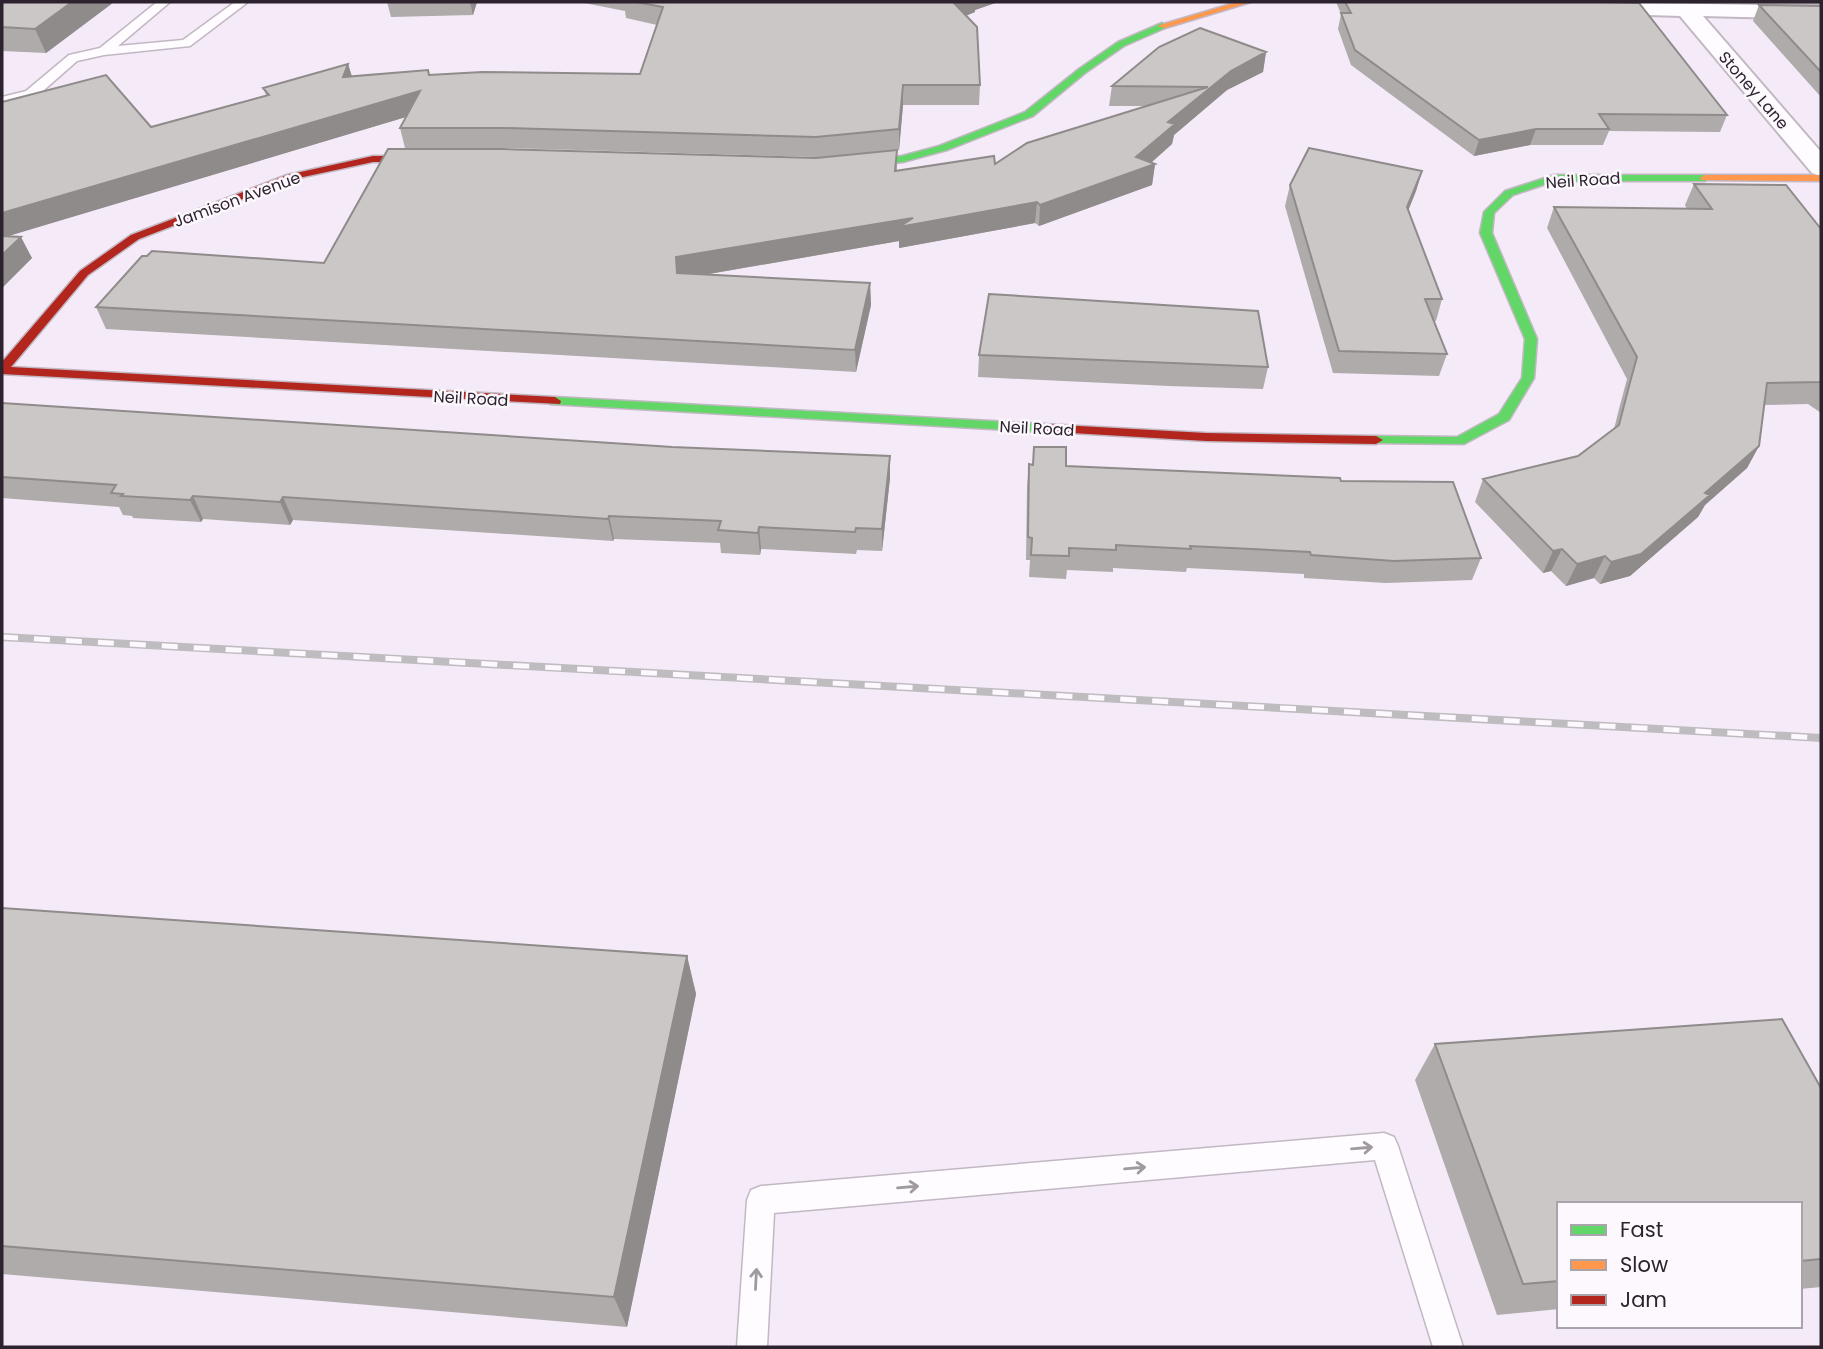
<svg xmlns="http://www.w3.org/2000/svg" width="1823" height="1349" font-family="Poppins,sans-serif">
<rect width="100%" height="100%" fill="#f5eaf7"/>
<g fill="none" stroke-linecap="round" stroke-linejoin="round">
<defs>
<path id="lane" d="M157 2H170L118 46 183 40 235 2H248L190 46 104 55 77 61 36 97 2 105V97L26 91 69 55 100 48Z
M1384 1133 1394 1137 1398 1146 1463 1347H1433L1375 1160 774 1213 767 1347H737L747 1200 751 1190 761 1186Z"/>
<path id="street" d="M1590 2 1821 6V19L1703 16 1821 152V176L1812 173 1680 16 1583 13 1580 8 1583 3Z"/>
<path id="fast" d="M1162 23 1167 26 1165 28 1124 46 1085 73 1033 116 947 150 903 162 844 168 839 165 844 162 902 156 939 146 1025 112 1079 69 1118 42Z
M1554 175H1705L1710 178 1705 181H1555L1513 195 1494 213 1492 233 1537 339 1534 378 1509 420 1464 444 1371 443V437L1376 436 1457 437 1499 414 1522 378 1525 339 1480 233 1484 212 1505 191Z
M555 397 1043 424 1050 428 1043 432 550 404 549 401Z"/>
<path id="slow" d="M1238 2H1251L1165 28 1157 26Z
M1705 175H1821V181L1701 180 1700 178Z"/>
<path id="jam" d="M373 156H434L439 159 434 162H373L294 179 139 239 88 275 11 367 555 397 561 401 560 404 2 374V362L80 271 131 235 287 175Z
M1043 424 1206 433 1376 436 1383 440 1376 444 1206 441 1038 431V425Z"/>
</defs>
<use href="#lane" stroke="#c2b8c3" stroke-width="3"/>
<use href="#street" stroke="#c2b8c3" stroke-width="4"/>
<use href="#fast" stroke="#c2b8c3" stroke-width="3"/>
<use href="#slow" stroke="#c2b8c3" stroke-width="3"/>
<use href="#jam" stroke="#c2b8c3" stroke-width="3"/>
<use href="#lane" fill="#fefcfe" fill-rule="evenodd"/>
<use href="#street" fill="#fefcfe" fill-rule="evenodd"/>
<use href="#fast" fill="#63d668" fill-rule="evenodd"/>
<use href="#slow" fill="#ff974d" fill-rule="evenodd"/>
<use href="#jam" fill="#b3261e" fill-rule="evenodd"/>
<defs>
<path id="rail" d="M2 637 1821 738"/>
</defs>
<use href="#rail" stroke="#bfbcc0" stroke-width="8"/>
<use href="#rail" stroke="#fdf8fe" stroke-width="5" stroke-dasharray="16" stroke-linecap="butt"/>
</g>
<path fill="#afabab" d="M2 2H114L46 53 2 51Z
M387 2H477L473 15 391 17Z
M579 2H998L975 10V12L966 16 980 85 979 105H903L899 150H897V171L995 164 1145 106H1109L1112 86 1266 52 1263 72 1227 90 1174 135 1172 144 1151 163 1155 164 1152 185 1039 226 1035 223 899 248V241L704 275 870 283 871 305 856 372 106 329 96 307 324 263 817 157 508 148H405L400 128 406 117 7 236 32 258 2 288V102L151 127 266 95 263 88 348 64 352 76 430 75 640 74 657 25 626 18 625 11Z
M1336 2H1601L1727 115 1720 132 1609 131 1603 145H1530L1474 156 1351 65 1338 29 1341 14Z
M1735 2H1821V4L1736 3Z
M1759 5 1821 6V97L1753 21Z
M1422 171 1416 191 1408 211 1442 299 1436 321H1434L1447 354 1439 376 1333 373 1285 206 1290 185Z
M1694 184 1821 229V413L1808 404 1764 405 1759 446 1747 468 1705 505 1698 517 1630 576 1600 584 1594 578 1566 586 1551 571 1543 573 1475 502 1483 479 1578 456 1614 429 1619 409 1627 379 1547 228 1554 207 1687 209 1685 205Z
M979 355 1268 367 1263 389 1169 386 978 377Z
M2 403 672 447 890 456V478L882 551 857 550 856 554 761 549 760 555 721 553 720 543 614 539 613 541 293 520 290 525 203 519 201 522 133 518 132 516 123 515 119 507 2 498Z
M1034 447 1066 466 1341 481 1481 558 1472 580 1386 583 1304 578V574L1187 568 1186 572 1113 568V572L1067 570 1066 579 1029 577 1030 560H1026L1027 487 1029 464 1033 465Z
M2 908 687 956 696 994 627 1327 2 1274Z
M1435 1044 1821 1088V1287L1800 1289V1204H1559V1309L1497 1315 1415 1080Z"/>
<path fill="#8f8b8b" d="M72 2H114L46 53 35 29Z
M470 2H477L473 15Z
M952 2H998L975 10V12L952 21Z
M1266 52 1263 72 1227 90 1174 135 1172 144 1145 168 1155 164 1152 185 1039 226 1040 205 1136 157 1168 122 1231 71Z
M348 64 354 84 343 77Z
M903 85V105L899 150V129Z
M420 91 426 111 2 238V213Z
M1536 129 1530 145 1474 156 1479 140Z
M1422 171 1416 191 1401 228 1407 207Z
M1037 202 1035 223 899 248V241L679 279 677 273 676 257 913 218Z
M21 237 32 258 2 288V255Z
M870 283 871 305 856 372 855 350Z
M1759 446 1747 468 1705 505 1698 517 1630 576 1600 584 1611 562 1705 493Z
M890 456V478L882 551V529Z
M193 496 203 519 201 522 190 500Z
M283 497 293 520 290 525 280 502Z
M609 516 614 539 613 541 608 519Z
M759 527 761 549 760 555 758 533Z
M1562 549 1551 571 1543 573 1553 551Z
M1605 556 1594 578 1566 586 1577 564Z
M687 956 696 994 627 1327 614 1297Z"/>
<path fill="#ccc7c7" stroke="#8f8b8b" stroke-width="2" d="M2 2H72L35 29 2 27Z
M636 2H953L977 27 980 85H903L899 129 816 137 504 128H400L420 91 2 213V102L106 75 151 127 269 95 263 88 348 64 343 77 428 70 429 75 482 72 640 74 663 7Z
M1345 2H1601L1639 3 1727 115 1599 114 1609 129H1536L1479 140 1355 50 1341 13H1351Z
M1759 5 1821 6V72Z
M1200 28 1266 52 1231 71 1168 122 1175 124 1136 157 1155 164 1040 205 1037 202 899 227 913 218 676 257 677 273 870 283 855 350 96 307 142 256H147L152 251 324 263 388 149H503L816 158 897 150 895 171 994 156 995 164 1027 143 1208 87 1112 86 1159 47Z
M1309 148 1422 171 1407 207 1442 299H1425L1447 354 1339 351 1290 185Z
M1694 184 1786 185 1821 229V382L1767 383 1759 446 1705 493 1710 495 1641 554 1611 562 1605 556 1577 564 1562 549 1553 551 1483 479 1578 456 1619 425 1629 386 1637 357 1554 207 1712 209Z
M2 236 21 237 2 255Z
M989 294 1258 311 1268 367 979 355Z
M2 403 672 447 890 456 882 529 856 528 855 532 759 527 758 533 718 530 721 521 609 516 608 519 283 497 280 502 193 496 190 500 121 496 123 494 111 493 116 485 2 477Z
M1034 447H1066V466L1340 478 1341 481 1453 482 1481 558 1394 561 1311 555 1310 552 1190 546 1191 549 1116 545V550L1069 548V556L1031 555 1032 538 1028 537 1029 464 1033 465Z
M2 908 687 956 614 1297 2 1246Z
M1782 1019 1821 1088V1259L1800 1261V1204H1559V1281L1523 1284 1435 1044Z"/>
<defs><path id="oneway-shaft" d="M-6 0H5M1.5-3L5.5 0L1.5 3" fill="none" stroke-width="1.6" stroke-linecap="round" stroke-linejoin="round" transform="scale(1.75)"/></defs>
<g stroke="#a09aa0">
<use href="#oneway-shaft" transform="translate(1362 1148) rotate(-5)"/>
<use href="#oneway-shaft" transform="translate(1135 1168) rotate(-5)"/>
<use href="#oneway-shaft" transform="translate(908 1187) rotate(-5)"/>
<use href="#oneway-shaft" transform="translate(756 1279) rotate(-87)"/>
</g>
<g text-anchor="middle" stroke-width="5" stroke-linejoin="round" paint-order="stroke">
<g font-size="16" fill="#2c232e" stroke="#fdf8fe">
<text transform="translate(1754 90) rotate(49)" y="6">Stoney Lane</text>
<text transform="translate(1583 180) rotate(-4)" y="6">Neil Road</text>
<text transform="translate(237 199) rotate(-20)" y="6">Jamison Avenue</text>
<text transform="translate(471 398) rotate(3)" y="6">Neil Road</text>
<text transform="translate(1037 428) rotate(3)" y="6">Neil Road</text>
</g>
</g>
<rect width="1823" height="1349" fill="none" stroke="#2c232e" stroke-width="7"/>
<rect x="1557" y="1202" width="245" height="126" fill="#fdf8fe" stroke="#a9a3ab" stroke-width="2"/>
<rect x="1571" y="1225" width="35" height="10" fill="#63d668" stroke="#a9a3ab" stroke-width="2"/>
<text x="1620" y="1237" font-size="21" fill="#2c232e">Fast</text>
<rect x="1571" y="1260" width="35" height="10" fill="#ff974d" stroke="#a9a3ab" stroke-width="2"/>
<text x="1620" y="1272" font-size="21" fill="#2c232e">Slow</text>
<rect x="1571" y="1295" width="35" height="10" fill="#b3261e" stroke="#a9a3ab" stroke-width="2"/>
<text x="1620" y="1307" font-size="21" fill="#2c232e">Jam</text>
</svg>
